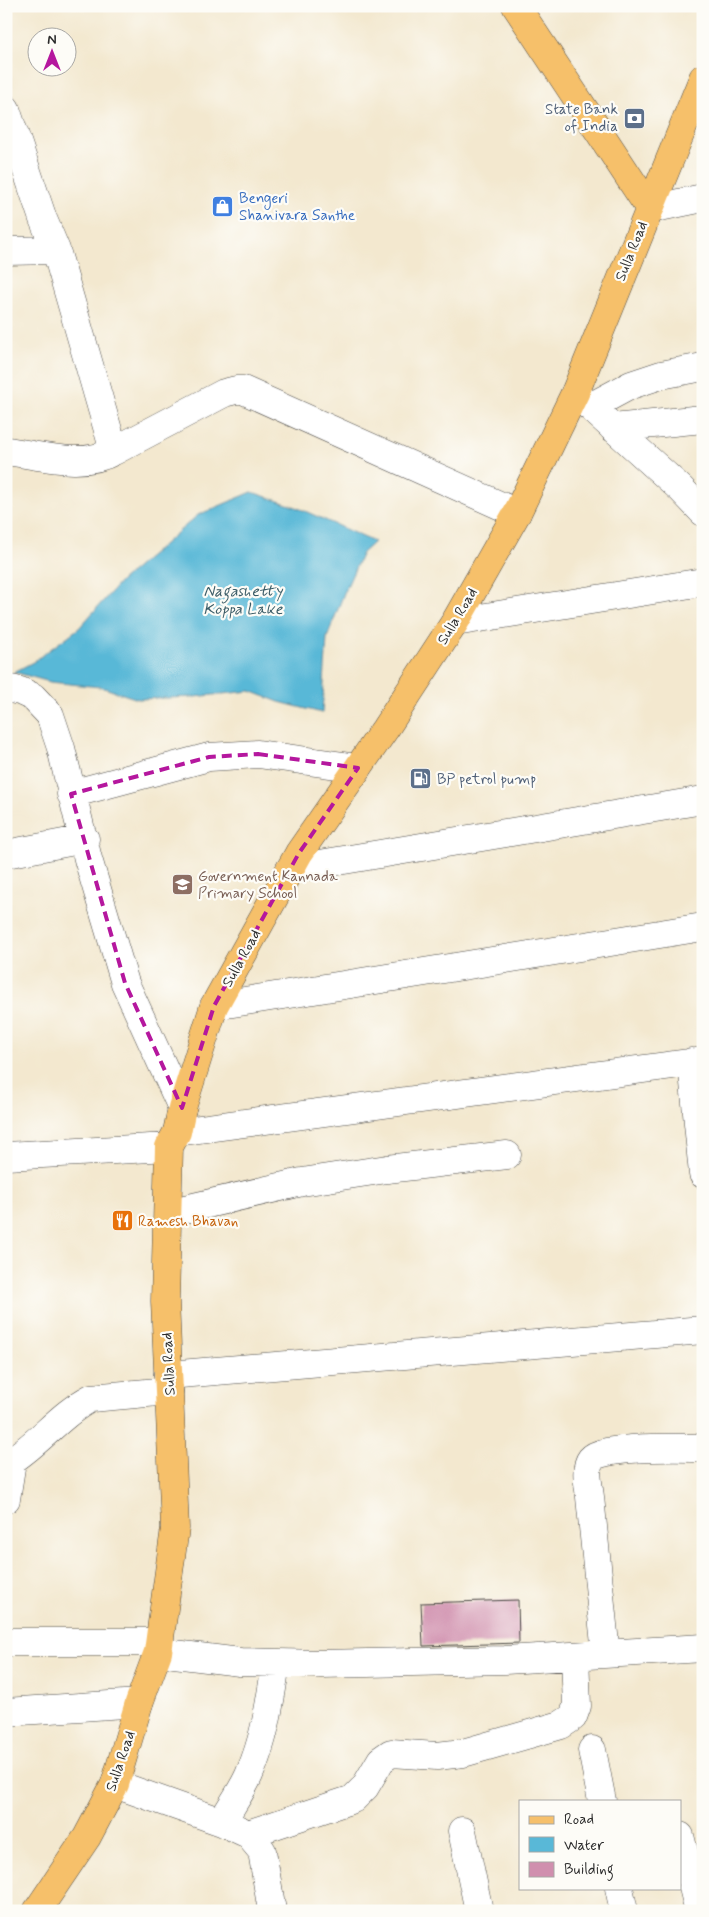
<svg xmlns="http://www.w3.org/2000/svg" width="709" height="1917" font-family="Mynerve,sans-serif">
<rect width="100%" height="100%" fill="#fdfcf7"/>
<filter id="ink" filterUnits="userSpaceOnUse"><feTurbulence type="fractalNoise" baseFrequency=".02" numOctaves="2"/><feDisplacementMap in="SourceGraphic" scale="10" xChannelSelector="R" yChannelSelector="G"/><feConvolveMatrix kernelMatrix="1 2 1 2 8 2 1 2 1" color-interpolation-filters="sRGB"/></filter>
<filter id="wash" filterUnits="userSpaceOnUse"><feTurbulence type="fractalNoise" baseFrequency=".0096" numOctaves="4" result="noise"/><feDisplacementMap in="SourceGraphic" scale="20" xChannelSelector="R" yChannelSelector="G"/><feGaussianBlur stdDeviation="1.12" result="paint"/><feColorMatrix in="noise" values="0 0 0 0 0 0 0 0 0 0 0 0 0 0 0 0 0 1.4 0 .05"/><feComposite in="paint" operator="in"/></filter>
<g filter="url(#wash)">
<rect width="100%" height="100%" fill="#f3e8cf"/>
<path fill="#59b8d7" stroke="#427281" d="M252 492 296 507 374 542 362 553 344 593 327 638 322 713 279 702 250 691 194 697 138 699 101 687 50 682 14 672 33 662 79 628 121 581 198 515Z"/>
<g id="blocks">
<path fill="#d08fae" d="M518 1600 519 1643 423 1646 421 1603Z"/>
</g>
</g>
<g filter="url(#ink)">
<use href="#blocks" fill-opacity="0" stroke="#494744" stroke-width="1"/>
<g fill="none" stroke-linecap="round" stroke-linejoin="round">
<defs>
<path id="minor" d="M6 109 43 219 56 250 114 451C83 469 40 455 6 451
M650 209 703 198
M6 251 56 250
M575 393 681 489 703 512
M590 407 631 385 661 375 703 367
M613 428 703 419
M114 451 224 393 236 390H243L517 513
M455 622 703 582
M6 688 20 691 33 697 50 715 61 748 88 859 125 983 182 1108
M71 794 209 757 258 754 358 768
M6 854 85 839
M290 869 703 800
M214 1006 703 927
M692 1062 703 1174
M177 1132 703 1061
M6 1156 169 1147
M168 1213 302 1182 387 1169 507 1155
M168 1375 703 1330
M6 1464C37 1446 59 1415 91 1398L169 1391
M6 1499 12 1461
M6 1642H160
M158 1652 240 1662 321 1664 505 1660 703 1648
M606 1654 590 1497C589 1487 584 1468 591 1459 602 1445 683 1448 703 1448
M6 1712 139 1703
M592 1750 602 1801
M115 1784 222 1822 248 1834 262 1851 272 1911
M222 1822C231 1806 242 1791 249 1775 265 1739 270 1702 276 1663
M462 1831 479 1911
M248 1834 353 1799 365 1787 381 1760 391 1753 437 1756 463 1753 561 1725 573 1717 577 1706 575 1656
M680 1836 699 1911
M619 1888 624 1911"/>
<path id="major" d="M516 6 650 209
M37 1911 87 1837 115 1784 139 1703 158 1652 175 1528 165 1301 169 1147 177 1132 182 1108 214 1006 299 853 385 729 455 622 517 513 575 393 703 78"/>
</defs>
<use href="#minor" stroke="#494744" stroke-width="29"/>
<use href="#major" stroke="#494744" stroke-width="29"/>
<use href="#minor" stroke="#fff" stroke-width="28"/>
<use href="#major" stroke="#f6c06b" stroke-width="28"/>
</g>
</g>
<path fill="none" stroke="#b5179e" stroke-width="4" stroke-dasharray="10 6" stroke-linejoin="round" d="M258 754 358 768 299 853 214 1006 182 1108 125 983 71 794 209 757Z"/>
<defs>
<symbol id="bank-square" viewBox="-11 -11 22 22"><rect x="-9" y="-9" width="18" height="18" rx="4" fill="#5c6f8a" stroke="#fdfcf7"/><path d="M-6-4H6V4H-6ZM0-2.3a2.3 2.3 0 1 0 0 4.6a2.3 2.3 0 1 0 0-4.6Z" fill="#fff"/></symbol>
<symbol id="shop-square" viewBox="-11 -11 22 22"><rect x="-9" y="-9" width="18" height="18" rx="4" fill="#3f7fe0" stroke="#fdfcf7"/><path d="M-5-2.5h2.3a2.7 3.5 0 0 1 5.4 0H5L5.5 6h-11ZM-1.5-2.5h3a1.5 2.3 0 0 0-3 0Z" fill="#fff"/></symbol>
<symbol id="fuel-square" viewBox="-11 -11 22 22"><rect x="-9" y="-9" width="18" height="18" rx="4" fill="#5c6f8a" stroke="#fdfcf7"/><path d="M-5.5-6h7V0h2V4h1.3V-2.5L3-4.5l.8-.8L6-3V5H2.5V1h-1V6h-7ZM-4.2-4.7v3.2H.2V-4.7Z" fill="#fff"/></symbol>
<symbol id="school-square" viewBox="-11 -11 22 22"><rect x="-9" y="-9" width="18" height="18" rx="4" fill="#8d6e63" stroke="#fdfcf7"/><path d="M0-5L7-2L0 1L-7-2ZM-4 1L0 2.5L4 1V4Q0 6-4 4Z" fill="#fff"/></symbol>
<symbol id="restaurant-square" viewBox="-11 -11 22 22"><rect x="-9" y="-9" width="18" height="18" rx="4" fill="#e8710a" stroke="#fdfcf7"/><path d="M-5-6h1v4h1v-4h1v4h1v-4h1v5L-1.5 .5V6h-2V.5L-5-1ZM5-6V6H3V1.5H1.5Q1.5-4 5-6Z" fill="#fff"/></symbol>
</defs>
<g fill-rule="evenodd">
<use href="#bank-square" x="622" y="106" width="25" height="25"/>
<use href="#shop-square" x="210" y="194" width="25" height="25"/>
<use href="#fuel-square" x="408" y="766" width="25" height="25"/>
<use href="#school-square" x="170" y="872" width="25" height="25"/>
<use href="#restaurant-square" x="110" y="1208" width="25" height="25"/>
</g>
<g text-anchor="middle" stroke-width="4.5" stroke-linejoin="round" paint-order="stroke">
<g font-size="15" fill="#4e5e75" stroke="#fdfcf7" text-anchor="end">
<text x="618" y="114">State Bank<tspan x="618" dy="17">of India</tspan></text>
<text x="437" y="784" text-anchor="start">BP petrol pump</text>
</g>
<g font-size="15" fill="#366cbe" stroke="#fdfcf7" text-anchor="start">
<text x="239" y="203">Bengeri<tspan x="239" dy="17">Shanivara Santhe</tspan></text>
</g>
<g font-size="15" fill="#2b2b2b" stroke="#fdfcf7">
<text transform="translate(631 251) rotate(-68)" y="5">Sulla Road</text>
<text transform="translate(457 616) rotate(-59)" y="5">Sulla Road</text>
<text transform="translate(241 958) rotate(-61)" y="5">Sulla Road</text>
<text transform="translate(168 1364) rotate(-93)" y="5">Sulla Road</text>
<text transform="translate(120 1761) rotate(-71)" y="5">Sulla Road</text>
</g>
<g font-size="15" fill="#785e54" stroke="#fdfcf7" text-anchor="start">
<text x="198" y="881">Government Kannada<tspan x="198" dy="17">Primary School</tspan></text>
</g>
<g font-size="15" fill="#c56008" stroke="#fdfcf7" text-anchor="start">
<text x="138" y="1226">Ramesh Bhavan</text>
</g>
<g font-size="16" font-style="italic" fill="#3b5c67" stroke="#fdfcf7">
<text x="243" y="596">Nagashetty<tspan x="243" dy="18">Koppa Lake</tspan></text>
</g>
</g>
<rect width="709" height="1917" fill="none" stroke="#fdfcf7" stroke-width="25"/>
<rect x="519" y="1800" width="162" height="90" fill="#fdfcf7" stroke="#a9a8a5"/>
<rect x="529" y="1816" width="25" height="8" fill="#f6c06b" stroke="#a9a8a5"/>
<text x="564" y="1824" font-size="15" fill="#2b2b2b">Road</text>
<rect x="529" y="1837" width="25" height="15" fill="#59b8d7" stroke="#a9a8a5"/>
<text x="564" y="1850" font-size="15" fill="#2b2b2b">Water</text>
<rect x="529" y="1862" width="25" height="15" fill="#d08fae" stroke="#a9a8a5"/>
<text x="564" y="1874" font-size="15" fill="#2b2b2b">Building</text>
<g transform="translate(52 52)"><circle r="24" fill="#fdfcf7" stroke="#a9a8a5"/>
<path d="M0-4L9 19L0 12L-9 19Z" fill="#b5179e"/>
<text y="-8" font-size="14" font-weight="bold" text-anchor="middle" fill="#2b2b2b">N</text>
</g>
</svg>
